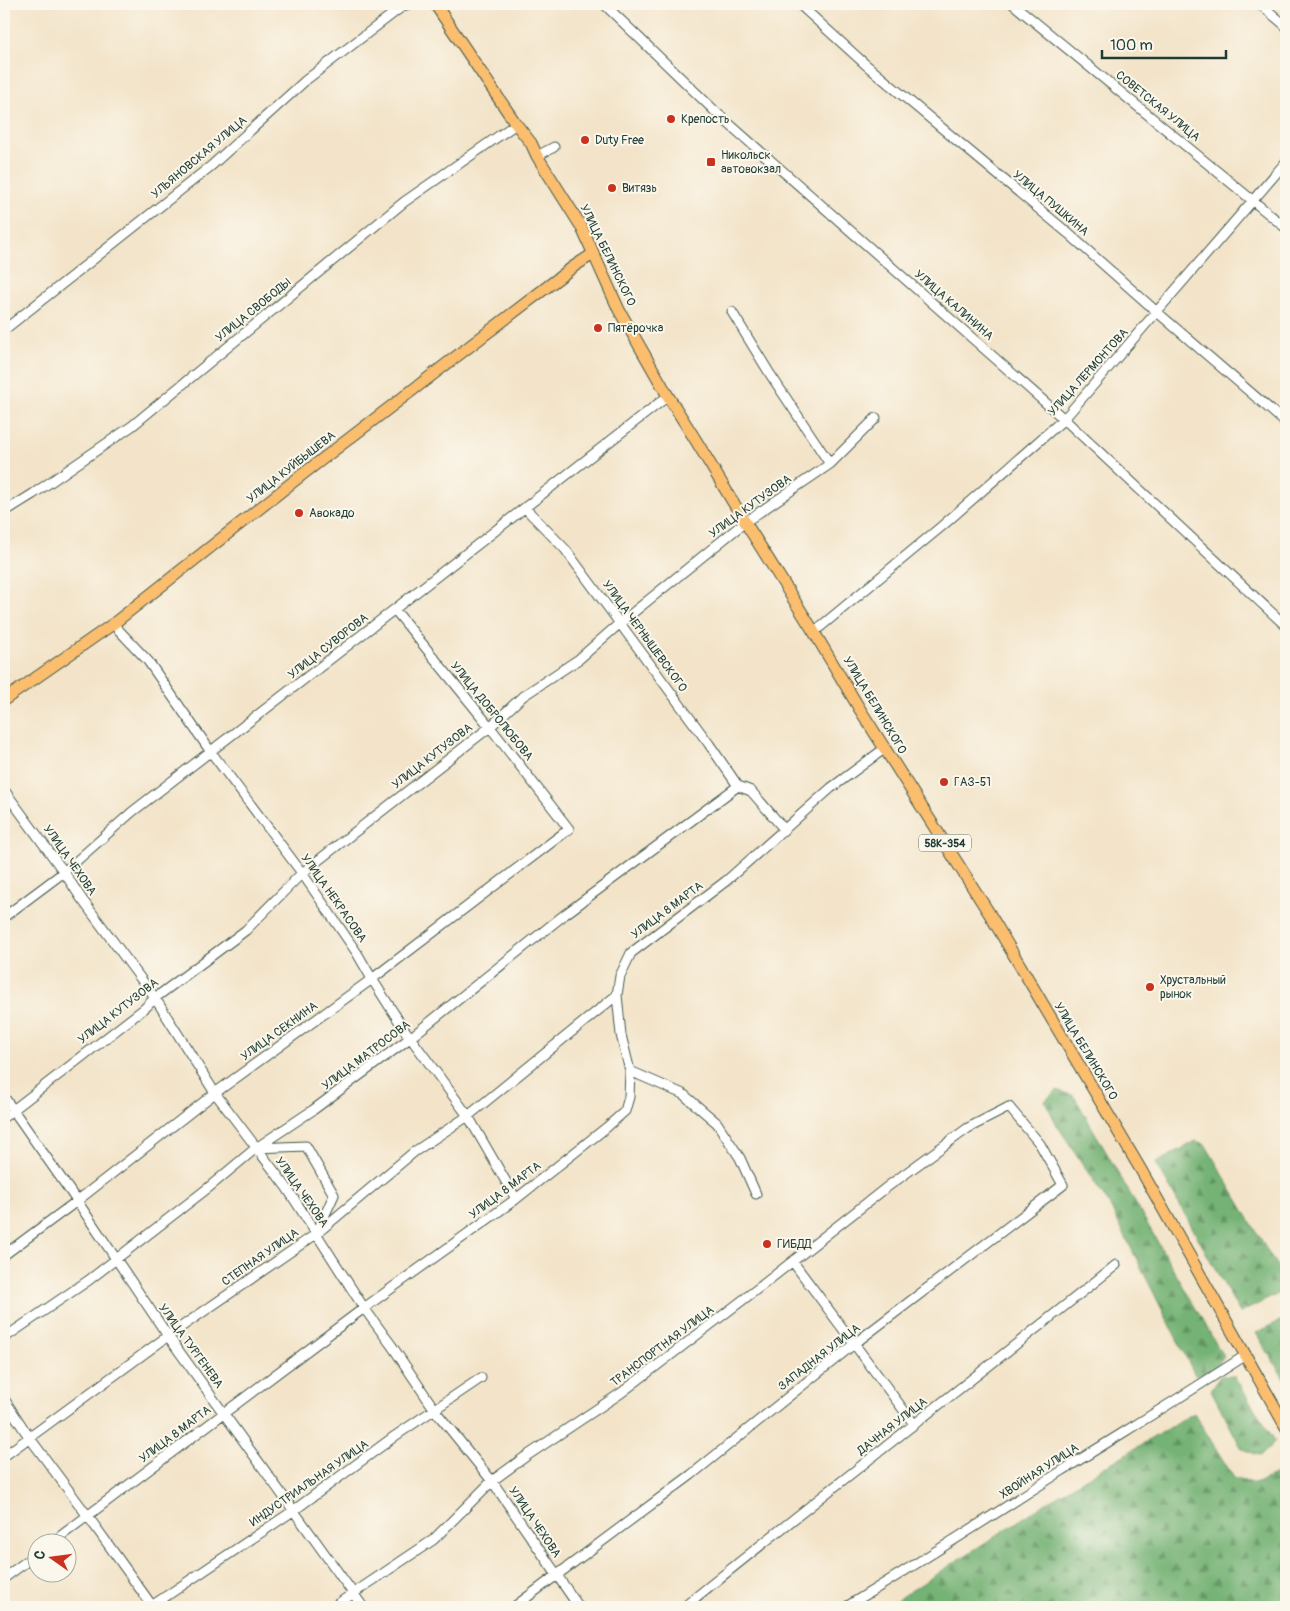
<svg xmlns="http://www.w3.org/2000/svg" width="1290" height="1611" font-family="Pangolin,sans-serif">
<defs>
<pattern id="forest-firs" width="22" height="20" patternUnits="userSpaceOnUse" patternTransform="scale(1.25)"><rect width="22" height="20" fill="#74b274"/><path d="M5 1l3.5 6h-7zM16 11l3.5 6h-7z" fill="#5f9260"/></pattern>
</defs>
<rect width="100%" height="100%" fill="#fbf7ec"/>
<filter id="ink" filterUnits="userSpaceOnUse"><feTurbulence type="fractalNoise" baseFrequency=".02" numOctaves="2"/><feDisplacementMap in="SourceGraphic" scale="10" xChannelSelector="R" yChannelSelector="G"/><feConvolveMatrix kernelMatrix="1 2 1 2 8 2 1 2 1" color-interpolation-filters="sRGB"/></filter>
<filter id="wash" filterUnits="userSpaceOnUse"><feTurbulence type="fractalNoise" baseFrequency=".0096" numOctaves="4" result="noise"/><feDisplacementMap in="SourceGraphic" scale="20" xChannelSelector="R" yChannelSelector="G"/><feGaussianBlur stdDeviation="1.12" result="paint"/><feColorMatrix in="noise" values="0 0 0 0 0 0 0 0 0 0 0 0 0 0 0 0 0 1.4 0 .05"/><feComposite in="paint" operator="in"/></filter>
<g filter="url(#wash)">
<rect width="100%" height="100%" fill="#f3e4c9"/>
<path fill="url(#forest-firs)" stroke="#4a7854" d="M1057 1090 1074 1096 1223 1356 1216 1370 1195 1375 1110 1206 1057 1125 1045 1101Z
M1196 1141 1205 1144 1286 1282V1290L1240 1313 1156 1163Z
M1286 1318V1382L1256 1333Z
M1220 1376H1234L1275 1441 1261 1456 1242 1449 1211 1390Z
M1194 1413 1234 1478 1255 1484 1286 1469V1607H886L1071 1487Z"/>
</g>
<g filter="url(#ink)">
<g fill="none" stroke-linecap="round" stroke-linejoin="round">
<defs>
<path id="minor" d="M604 4 719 115 1064 419 1286 626
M799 4 865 64 1069 234 1157 312 1286 423
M1013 4 1286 228
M1260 4 1286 26
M537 156 554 147
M732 312 770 374 830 464
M4 330 211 166 306 80 403 6 409 4
M525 508 565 549 709 744 738 786
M4 512 33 494 132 426 404 202 516 124
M113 624 148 661 211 752 302 873 357 953 372 979 404 1029 468 1116 516 1199
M814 632 942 526 1064 419 1286 162
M738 786 751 791 784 829
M4 790 64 872 81 898 155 998 215 1093 287 1188 364 1308 392 1346 437 1413 492 1481 579 1607
M4 917 64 872 132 812 373 626 668 396
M4 1097 77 1201 168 1336 363 1607
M4 1117 145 1008 155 998 246 930 302 873 490 727 523 696 579 659 619 624 745 522 830 464 876 418
M256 1148 306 1146 334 1195 318 1230
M756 1194 740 1158 717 1123 683 1094 630 1071 621 1035 617 995 620 976 631 953 726 881 831 788 884 749
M4 1255 77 1201 215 1093 372 979 569 829 490 727 395 610
M793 1262 914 1424
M4 1338 89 1280 208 1188 256 1148 313 1110 410 1038 564 915 738 786
M4 1399 29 1437 87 1515 153 1607
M4 1456 168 1336 316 1234 414 1152 468 1116 617 995
M50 1544 364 1308 516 1199 607 1127 625 1111 629 1097 630 1071
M4 1578 38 1553
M150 1607 293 1511 395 1436 481 1378
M333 1607 433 1540 492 1481 525 1457 621 1393 765 1283 887 1187 968 1128 1009 1107 1040 1144 1063 1185 854 1344 691 1475 514 1607
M684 1607C826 1491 973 1380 1116 1265
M846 1607C918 1563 989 1518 1060 1472 1122 1433 1185 1395 1246 1355"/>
<path id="major" d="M435 4 516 124 531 143 537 156 581 226 619 310 668 396 695 439 745 522 814 632 859 708 989 913 1141 1170 1286 1427
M4 700 113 624 303 474 573 267 593 254"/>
</defs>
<use href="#minor" stroke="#3f564a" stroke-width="11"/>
<use href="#major" stroke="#3f564a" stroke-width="13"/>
<use href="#minor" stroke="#fff" stroke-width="9"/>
<use href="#major" stroke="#fbbd6e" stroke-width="11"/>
</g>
</g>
<g fill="#c8321e" stroke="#fbf7ec" stroke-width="2">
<circle cx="671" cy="119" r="5"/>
<circle cx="585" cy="140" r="5"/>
<rect x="706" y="157" width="10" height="10" rx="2.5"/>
<circle cx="612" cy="188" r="5"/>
<circle cx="598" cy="328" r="5"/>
<circle cx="299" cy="513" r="5"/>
<circle cx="944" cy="782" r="5"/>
<circle cx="1150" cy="987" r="5"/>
<circle cx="767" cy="1244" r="5"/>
</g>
<g text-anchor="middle" stroke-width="4" stroke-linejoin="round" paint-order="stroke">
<rect fill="#fbf7ec" stroke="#61756b" stroke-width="1" x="919" y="834.5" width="52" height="17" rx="4"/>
<g font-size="11" font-weight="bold" fill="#1f3d34">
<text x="945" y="847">58К-354</text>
</g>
<g font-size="12" fill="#1f3d34" stroke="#fbf7ec">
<text transform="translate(1158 106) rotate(39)" y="4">СОВЕТСКАЯ УЛИЦА</text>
<text transform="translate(199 157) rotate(-40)" y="4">УЛЬЯНОВСКАЯ УЛИЦА</text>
<text transform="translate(1051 203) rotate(40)" y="4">УЛИЦА ПУШКИНА</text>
<text transform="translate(608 255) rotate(64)" y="4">УЛИЦА БЕЛИНСКОГО</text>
<text transform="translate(954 305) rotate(41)" y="4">УЛИЦА КАЛИНИНА</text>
<text transform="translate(253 310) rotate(-39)" y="4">УЛИЦА СВОБОДЫ</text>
<text transform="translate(1088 372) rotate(-48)" y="4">УЛИЦА ЛЕРМОНТОВА</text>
<text transform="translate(291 467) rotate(-38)" y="4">УЛИЦА КУЙБЫШЕВА</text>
<text transform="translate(750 506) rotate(-36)" y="4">УЛИЦА КУТУЗОВА</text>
<text transform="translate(645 636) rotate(54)" y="4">УЛИЦА ЧЕРНЫШЕВСКОГО</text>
<text transform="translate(328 646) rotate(-38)" y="4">УЛИЦА СУВОРОВА</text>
<text transform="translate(875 705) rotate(59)" y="4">УЛИЦА БЕЛИНСКОГО</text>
<text transform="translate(492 711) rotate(51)" y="4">УЛИЦА ДОБРОЛЮБОВА</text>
<text transform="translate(432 756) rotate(-38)" y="4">УЛИЦА КУТУЗОВА</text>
<text transform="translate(70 860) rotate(55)" y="4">УЛИЦА ЧЕХОВА</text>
<text transform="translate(334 898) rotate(55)" y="4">УЛИЦА НЕКРАСОВА</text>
<text transform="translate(667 910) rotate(-37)" y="4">УЛИЦА 8 МАРТА</text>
<text transform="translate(118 1011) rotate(-38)" y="4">УЛИЦА КУТУЗОВА</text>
<text transform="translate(279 1031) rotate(-36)" y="4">УЛИЦА СЕКНИНА</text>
<text transform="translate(1086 1051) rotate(59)" y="4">УЛИЦА БЕЛИНСКОГО</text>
<text transform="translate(366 1055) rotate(-37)" y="4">УЛИЦА МАТРОСОВА</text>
<text transform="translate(505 1190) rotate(-37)" y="4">УЛИЦА 8 МАРТА</text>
<text transform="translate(302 1192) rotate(55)" y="4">УЛИЦА ЧЕХОВА</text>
<text transform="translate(260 1257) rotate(-35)" y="4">СТЕПНАЯ УЛИЦА</text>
<text transform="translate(191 1346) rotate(54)" y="4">УЛИЦА ТУРГЕНЕВА</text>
<text transform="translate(662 1346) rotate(-37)" y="4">ТРАНСПОРТНАЯ УЛИЦА</text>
<text transform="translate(819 1357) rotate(-38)" y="4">ЗАПАДНАЯ УЛИЦА</text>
<text transform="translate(892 1426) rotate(-38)" y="4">ДАЧНАЯ УЛИЦА</text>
<text transform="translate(175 1434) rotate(-37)" y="4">УЛИЦА 8 МАРТА</text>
<text transform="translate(1039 1471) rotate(-33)" y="4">ХВОЙНАЯ УЛИЦА</text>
<text transform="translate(309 1483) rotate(-35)" y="4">ИНДУСТРИАЛЬНАЯ УЛИЦА</text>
<text transform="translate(535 1522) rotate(56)" y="4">УЛИЦА ЧЕХОВА</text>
</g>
<g font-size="12" fill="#1f3d34" stroke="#fbf7ec" text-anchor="start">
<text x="681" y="123">Крепость</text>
<text x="595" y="144">Duty Free</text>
<text x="721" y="159">Никольск<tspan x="721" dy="14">автовокзал</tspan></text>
<text x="622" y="192">Витязь</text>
<text x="608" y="332">Пятёрочка</text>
<text x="309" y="517">Авокадо</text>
<text x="954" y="786">ГАЗ-51</text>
<text x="1160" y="984">Хрустальный<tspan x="1160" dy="14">рынок</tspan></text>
<text x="777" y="1248">ГИБДД</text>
</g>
</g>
<rect width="1290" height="1611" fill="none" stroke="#fbf7ec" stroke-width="20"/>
<g transform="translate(52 1558) rotate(284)"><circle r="24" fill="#fbf7ec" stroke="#a3ada2"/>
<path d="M0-4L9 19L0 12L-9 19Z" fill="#c8321e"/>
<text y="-8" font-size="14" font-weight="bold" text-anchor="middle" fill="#1f3d34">С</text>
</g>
<path d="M1102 50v8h124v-8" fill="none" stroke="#1f3d34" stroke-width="2.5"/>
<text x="1110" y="50" font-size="15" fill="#1f3d34" stroke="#fbf7ec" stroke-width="4" paint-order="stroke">100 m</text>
</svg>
